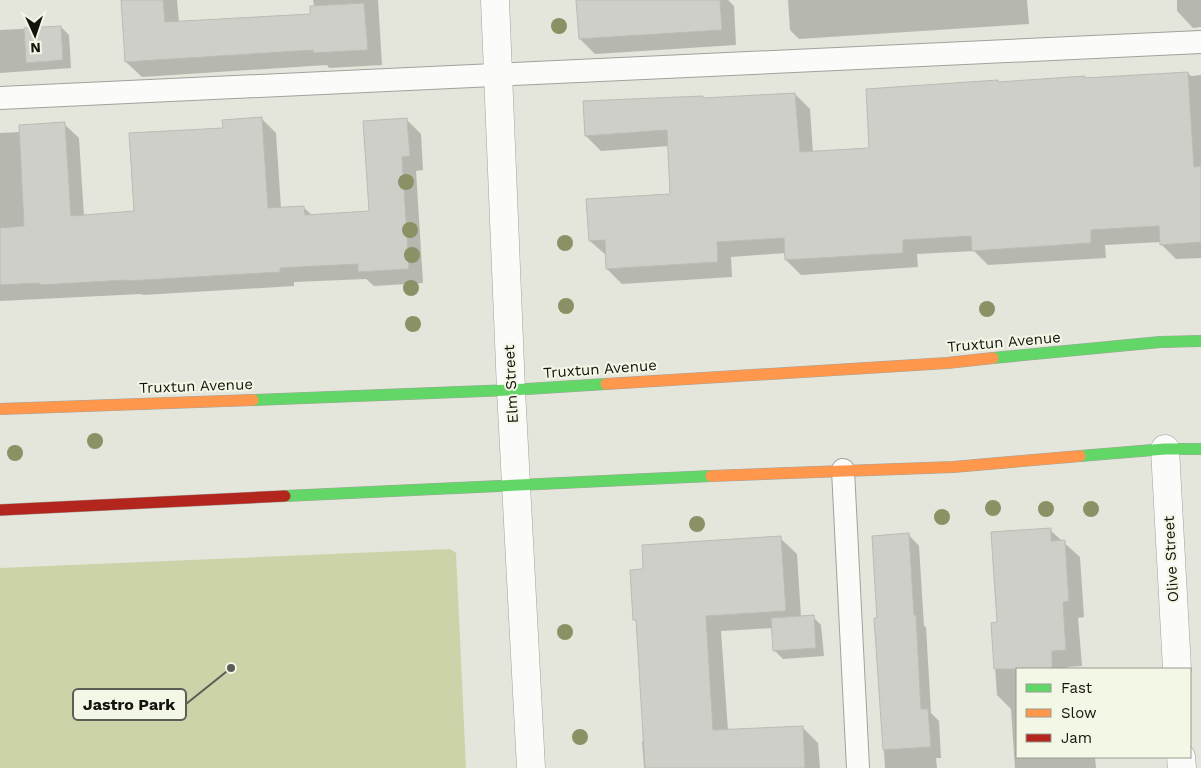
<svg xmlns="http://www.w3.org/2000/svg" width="1201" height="768" font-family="'Work Sans',sans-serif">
<rect width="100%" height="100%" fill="#e4e6dc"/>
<path fill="#ccd3a9" d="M450 549 456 553 466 768H0V568Z"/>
<path fill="#0003" d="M122 0H177L179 22 312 15 314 7 313 0H378L382 65 329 68 327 65 142 77 126 62Z
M578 0H728L734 6 736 45 595 54 580 39Z
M788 0H1027L1029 24 799 39 790 30Z
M1177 0H1201V27L1193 28 1177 11Z
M61 27 69 35 71 68 0 73V30Z
M1188 73 1191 76 1201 75V258L1176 259 1161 244V242L1105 245 1106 258 988 265 974 251 917 254 918 267 801 275 786 260V253L731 257 732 277 622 284 607 269V256L590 241 672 195 669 146 601 151 586 136 702 97 704 99 795 94 810 109 813 153 871 149 1084 77 1087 79Z
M262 119 276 133 281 208 303 207 313 216 371 212 406 119 421 134 423 170 416 171 423 283 374 286 366 279 294 282V286L143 295 141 294 0 301V133L20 132 64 124 79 138 84 216 136 213 224 130Z
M1050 530 1080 557 1084 617 1078 618 1082 666 1067 667V669H1017V757H1095L1096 768H1015L1011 709 997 695 992 624 998 623Z
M908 534 919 546 924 626 926 627 931 713 939 721 941 758H936L937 768H885L876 619H878Z
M780 538 797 554 801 617H813L821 625 824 656 783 659 775 651 773 628 721 631 728 731 802 727 818 743 820 768H644L642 741H645L638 623 635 620 644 570Z"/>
<path fill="#cecfc8" stroke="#bbbcb5" d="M121 0H163L165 22 310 14V6L364 3 368 50 313 53V50L125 62Z
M576 0H720L722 30 579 39Z
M61 26 63 60 26 63 24 28Z
M1188 72 1194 167 1201 166V242L1160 245 1159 226 1091 230V243L972 251 971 236 903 240V253L785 260 784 238 717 242 718 262 606 269 605 240 589 241 586 199 670 194 667 130 585 136 583 101 703 96V98L795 93 800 152 869 148 866 89 998 80V82L1085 76V78Z
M262 117 268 208 304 206 305 215 369 211 363 121 407 118 410 156 402 157 409 269 358 272V264L280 268V272L127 281V280L40 285 39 283 0 285V228L24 226 19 125 65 122 71 216 134 211 129 133 223 128 222 120Z
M1051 528V541L1065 540 1069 601 1063 602 1066 650 1052 651V669H994L991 623 997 622 991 532Z
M909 533 914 615H916L921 709H928L931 747 883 750 874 618H877L872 536Z
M781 536 786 611 706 616 713 730 803 726 805 768H645L636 620H633L630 570 643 569 642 545Z
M814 615 816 648 773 651 771 618Z"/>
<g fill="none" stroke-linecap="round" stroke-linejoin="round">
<defs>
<path id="lane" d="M0 98 1201 42
M843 470 858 768"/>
<path id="street" d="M495 0 511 390 531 768
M1165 449 1177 669
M1181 757 1182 768"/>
<path id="fast" d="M993 358 1160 342 1201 341
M253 400 511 390 606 384
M1080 456 1165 449H1201
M285 496 711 476"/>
<path id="slow" d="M606 384 947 363 993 358
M0 409 253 400
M711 476 953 467 1080 456"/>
<path id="jam" d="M0 510 285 496"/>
</defs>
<use href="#lane" stroke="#a1a29b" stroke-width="24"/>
<use href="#street" stroke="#a1a29b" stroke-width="29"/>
<use href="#fast" stroke="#a1a29b" stroke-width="12"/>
<use href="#slow" stroke="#a1a29b" stroke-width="12"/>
<use href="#jam" stroke="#a1a29b" stroke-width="12"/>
<use href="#lane" stroke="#fbfbfa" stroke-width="22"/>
<use href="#street" stroke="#fbfbfa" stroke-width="28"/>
<use href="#fast" stroke="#63d668" stroke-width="11"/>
<use href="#slow" stroke="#ff974d" stroke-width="11"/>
<use href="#jam" stroke="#b3261e" stroke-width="11"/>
</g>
<g fill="#8b9164">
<circle cx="559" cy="26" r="8"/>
<circle cx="406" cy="182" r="8"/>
<circle cx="410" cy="230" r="8"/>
<circle cx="565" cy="243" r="8"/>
<circle cx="412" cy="255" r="8"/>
<circle cx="411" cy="288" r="8"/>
<circle cx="566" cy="306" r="8"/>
<circle cx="987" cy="309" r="8"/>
<circle cx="413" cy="324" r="8"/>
<circle cx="95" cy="441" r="8"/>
<circle cx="15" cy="453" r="8"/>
<circle cx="993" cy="508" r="8"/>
<circle cx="1046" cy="509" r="8"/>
<circle cx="1091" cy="509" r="8"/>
<circle cx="942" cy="517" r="8"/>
<circle cx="697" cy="524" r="8"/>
<circle cx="565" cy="632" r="8"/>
<circle cx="580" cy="737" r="8"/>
</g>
<g text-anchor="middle" stroke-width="4" stroke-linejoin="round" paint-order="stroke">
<g font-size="15" fill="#13140e" stroke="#f3f7e5">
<text transform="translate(1004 342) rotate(-5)" y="5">Truxtun Avenue</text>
<text transform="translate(600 369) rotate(-4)" y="5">Truxtun Avenue</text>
<text transform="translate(511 384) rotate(-93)" y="5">Elm Street</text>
<text transform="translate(196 386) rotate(-2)" y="5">Truxtun Avenue</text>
<text transform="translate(1171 559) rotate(-93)" y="5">Olive Street</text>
</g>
</g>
<path fill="none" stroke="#5c5e56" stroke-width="2" d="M231 668L186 704"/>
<circle fill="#5c5e56" stroke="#f3f7e5" stroke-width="2" cx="231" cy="668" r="5"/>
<rect fill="#f3f7e5" stroke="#5c5e56" stroke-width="2" x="73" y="689" width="113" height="31" rx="5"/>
<g font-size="16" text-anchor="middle" font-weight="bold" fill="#13140e">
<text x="129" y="710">Jastro Park</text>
</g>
<rect x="1016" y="668" width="175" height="90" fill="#f3f7e5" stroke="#999c8f"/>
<rect x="1026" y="684" width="25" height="8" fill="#63d668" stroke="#999c8f"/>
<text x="1061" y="693" font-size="15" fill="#13140e">Fast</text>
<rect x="1026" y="709" width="25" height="8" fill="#ff974d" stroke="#999c8f"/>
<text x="1061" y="718" font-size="15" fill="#13140e">Slow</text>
<rect x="1026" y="734" width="25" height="8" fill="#b3261e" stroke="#999c8f"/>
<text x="1061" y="743" font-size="15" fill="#13140e">Jam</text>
<g transform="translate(35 35) rotate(177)" stroke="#f3f7e5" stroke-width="4" paint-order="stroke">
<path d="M0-4L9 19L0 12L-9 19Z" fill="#13140e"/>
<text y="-8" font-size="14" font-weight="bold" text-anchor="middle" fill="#13140e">N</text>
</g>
</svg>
